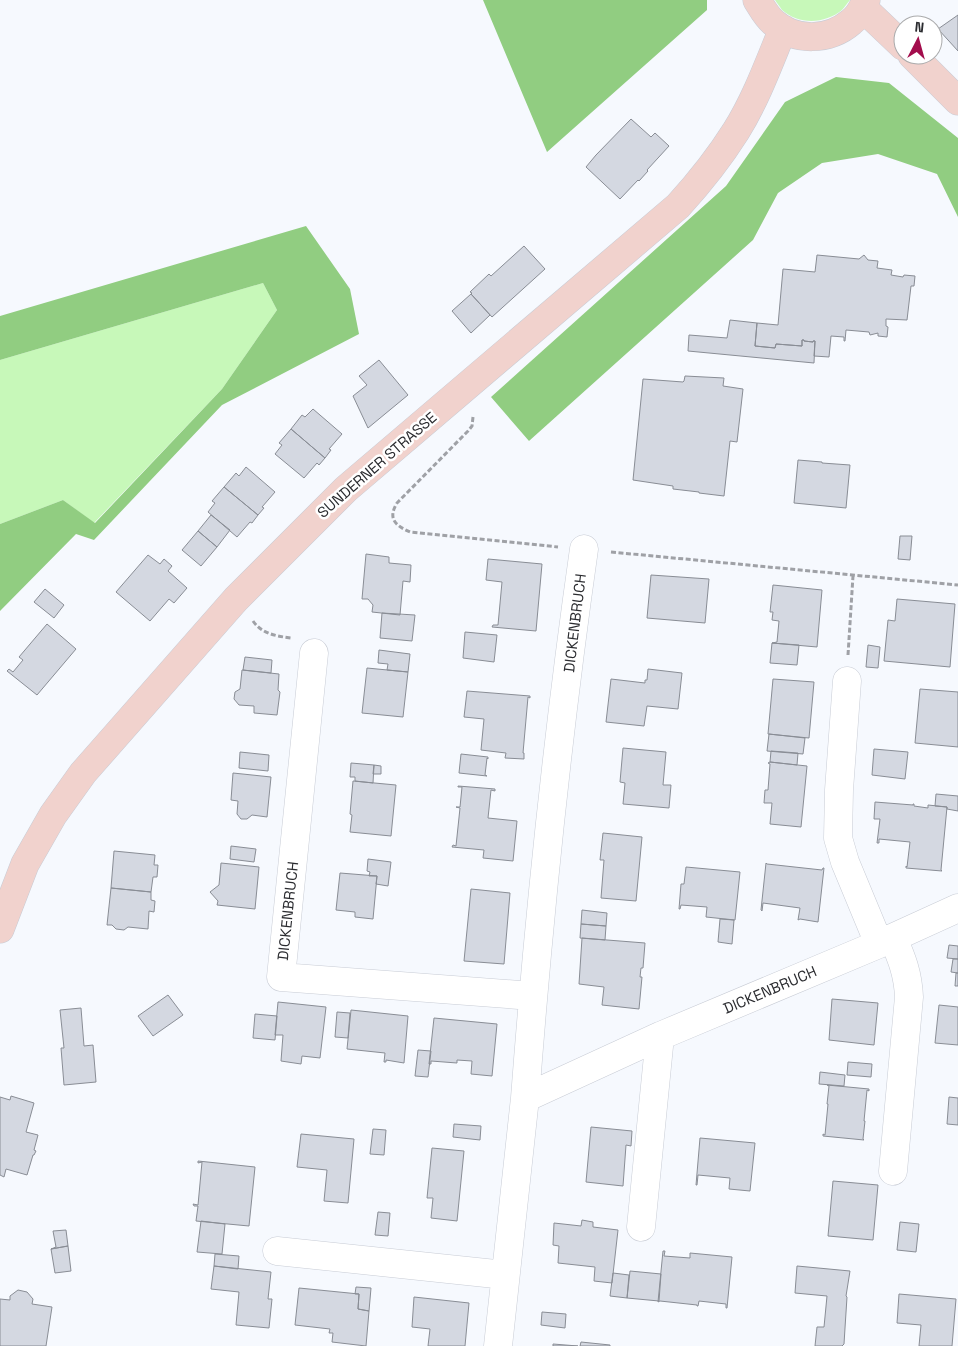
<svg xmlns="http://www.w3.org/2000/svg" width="958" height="1346" font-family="'Space Grotesk',sans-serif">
<rect width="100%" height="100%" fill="#f6f9fe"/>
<path fill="#c7f8b9" d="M775 0H850C847 3 845 7 842 10 825 24 799 25 782 10 780 7 777 3 775 0Z
M263 283 277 310 222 389 94 523 63 500 0 524V360Z"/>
<path fill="#91cd81" d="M483 0H707V10L547 152Z
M836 77 889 83 958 138V217L937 174 878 154 822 163 778 193 753 240 529 441 491 397 726 186 785 102Z
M306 226 350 289 359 334 222 405 94 540 76 534 0 611V524L63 500 95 523 222 389 277 310 263 283 0 360V316Z"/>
<path fill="#d4d8e1" stroke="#898d95" d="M958 15V51L938 29Z
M631 119 651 137 655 133 669 146 647 170 648 171 639 181 638 180 620 199 586 167 596 155Z
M524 246 545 269 492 317 471 294 472 293 470 292 489 274 491 276Z
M817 255 859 259 864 255 868 260 878 261 877 268 892 270 891 275 903 277 904 275 915 276 914 286H911L907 320 886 319V326L888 327 887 337 878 336V333L870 335 869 332 846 330 845 341H844V337L831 336 829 357 814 356 815 341H813V342L804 341V340H802V346L776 344 775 348 755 346 757 323 778 325 783 269 815 272Z
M471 294 490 315 471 333 452 311Z
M730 320 757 323 755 346 775 348 776 344 802 346V340H804V341L813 342V341H815L814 363 688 351 689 335 727 338Z
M379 360 408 395 368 428 353 396 367 385 359 376Z
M685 376 724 378 723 386 743 389 737 442 730 441 724 496 699 493V492L673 489V486L633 480 643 379 683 382 684 381Z
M313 409 342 434 329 449 331 450 325 458 291 429 302 415 305 417Z
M291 429 325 458 319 465 317 463 304 478 275 454 282 445 279 443Z
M798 460 822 462V463L850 465 846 508 794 503Z
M246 467 275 492 262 507 264 508 258 515 224 487 236 473 239 476Z
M224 487 258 515 252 523 250 522 237 537 208 512 215 503 212 501Z
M211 515 230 530 217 547 198 531Z
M198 531 217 547 201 566 182 550Z
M900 536H912L910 560 898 559Z
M366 554 389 557V563L411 565 410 582 403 581 400 615 372 612 373 605 368 599H362Z
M148 555 160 564 164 559 172 566 168 571 187 588 174 603 169 599 150 621 116 592Z
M488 559 542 564 536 631 492 627 493 625H498L502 582 486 580Z
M651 575 709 579 705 623 647 618Z
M773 585 822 590 817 647 772 643 777 642 779 621 772 620 773 612H770Z
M45 589 64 605 54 618 34 602Z
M897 599 955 604 950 667 884 661 888 620 895 621Z
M382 613 415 615 412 641 380 638Z
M47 624 76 649 37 695 7 671 9 669 13 672 23 660 19 657Z
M465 632 497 635 494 662 463 658Z
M772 643 799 645 797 665 770 663Z
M868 645 880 647 878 668 866 667Z
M379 650 410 654 408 672 387 670 388 664 378 663Z
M245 657 272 660 271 673 243 670Z
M367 668 408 672 403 717 362 713Z
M648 669 682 673 678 709 647 706 644 726 606 722 611 679 645 683V680H647Z
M242 670 279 674 278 690 280 692 277 715 254 713V706L239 705 234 699 235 692 240 689Z
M773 679 814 682 809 738 768 734Z
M920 689 958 692V747L915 743Z
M467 691 530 696V698L528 697 523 753H524V759L505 758 506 753 481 750 484 719 464 717Z
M769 734 805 738 803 754 767 751Z
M623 748 666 752 663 785H671L669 808 623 804 625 783 620 782Z
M874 749 908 752 905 779 872 775Z
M771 751 798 753 797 765 770 762Z
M240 752 269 755 268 771 239 768Z
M461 754 488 757V759L487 758 485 775 487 776 459 773Z
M770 762 807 766 801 827 770 824 772 803H764L765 790H768L770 764 768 763Z
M351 763 374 765 373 783 355 781V777H350Z
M374 765 381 766V774H373Z
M233 773 271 777 267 817 252 815 247 819H241L237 814 238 801 231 800Z
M353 781 396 785 391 836 350 832 352 815 350 814Z
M458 786 495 789V791L491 790 488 818 517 821 513 861 483 858 484 850 452 847 453 845 456 846 460 808 456 807H460L462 787H458Z
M936 794 958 796V811L947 809V807L935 806Z
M875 802 913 805V804H914V806L928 808V805L947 807 941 870 942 871 906 868V866L907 867 910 842 879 839V843H877L880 819H874Z
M603 833 642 837 636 901 601 898 604 860H600Z
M231 846 256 849 254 862 230 859Z
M114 851 155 855 154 865H158L157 877H153L151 892 111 888Z
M368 859 391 862 388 886 376 884 377 876H369L370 872 367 871Z
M221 863 259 867 255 909 217 905 218 901 210 892 219 885Z
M766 863 767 864 822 870 823 868H824L818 922 800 919 798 920 800 908 763 903 762 911 761 910Z
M686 867 740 872 735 920 706 917 707 907 681 905 680 909H679L681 884H684Z
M340 873 377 876 373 919 355 917V912L336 910Z
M111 888 151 892V900L155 901 154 912 149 911 148 929 128 927 124 930 116 929 112 925H107Z
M471 889 510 893 504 964 464 961Z
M582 910 607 913 606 926 581 924Z
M720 919 734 920 732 944 718 942Z
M581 924 606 926 605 940 580 938Z
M582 938 645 943 643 968H641L640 977H642L639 1009 602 1005 604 987 579 984Z
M949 945 958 946V959L947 958Z
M953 959H958V973L951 972Z
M956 973H958V986H955Z
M168 995 183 1015 153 1036 138 1016Z
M832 999 878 1003 874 1045 829 1040Z
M278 1002 326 1007 320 1058 302 1056 301 1064 281 1061 283 1035H275Z
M939 1005 958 1007V1045L935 1043Z
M81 1008 84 1046 93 1045 96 1082 64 1085 61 1048H64L60 1010Z
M351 1010 408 1016 404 1063 386 1060V1062H384L385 1053 347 1049Z
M337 1012 350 1013 348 1038 335 1037Z
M255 1014 277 1016 275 1040 253 1038Z
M434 1018 497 1024 492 1076 471 1074 472 1061 457 1060V1063L431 1061V1064H429Z
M418 1050 431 1051 428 1077 415 1076Z
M848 1062 872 1064 871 1077 847 1075Z
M820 1072 845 1075 844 1086 819 1084Z
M827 1085 869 1089V1091L867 1090 864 1121H865L863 1139 864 1140 823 1136V1134L825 1135 828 1104H827L829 1086Z
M11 1096 34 1103 26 1132 38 1135 34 1150 36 1151 34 1155H33L27 1175 6 1169 4 1177 0 1175V1097L10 1100Z
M949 1097 958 1098V1125L947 1124Z
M454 1124 481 1126 480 1140 453 1137Z
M591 1127 632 1131 631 1146 626 1145 623 1186 586 1182Z
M373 1129 386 1130 384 1155 370 1154Z
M301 1134 354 1139 348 1203 324 1201 327 1170 297 1167Z
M700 1138 755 1143 750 1191 729 1189 730 1178 698 1175 697 1185H696Z
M432 1148 464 1151 457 1221 431 1218 433 1198H427Z
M198 1161 255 1167 249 1226 196 1221 198 1206H194L193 1204 198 1205 202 1162 198 1163Z
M833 1181 878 1185 873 1240 828 1236Z
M378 1212 390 1213 388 1236 375 1235Z
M582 1220 593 1222V1227L618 1230 612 1283 594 1281 595 1267 558 1263 559 1246 553 1245 554 1223 581 1226Z
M201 1221 225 1224 222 1254 197 1252Z
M900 1222 919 1224 916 1252 897 1250Z
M66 1230 68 1246 51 1249 56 1247 53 1231Z
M68 1246 71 1271 55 1273 51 1249Z
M663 1251H665L664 1256 690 1258V1253L732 1257 727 1308H726V1304L699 1301 698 1306H697V1305L660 1301 658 1302Z
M215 1254 239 1256 238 1269 214 1266Z
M214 1266 271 1272 268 1299H272L269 1328 236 1325 239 1292 211 1289Z
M797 1266 850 1271 846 1296 847 1297 845 1328 844 1344 842 1346H815L817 1327H824L827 1296 795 1293Z
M630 1271 661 1274 659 1301 627 1298Z
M613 1273 629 1275 627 1298 610 1296Z
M356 1287 371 1288 369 1311 358 1309 359 1294H355Z
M299 1288 359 1294 358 1309 369 1311 366 1346 332 1342 333 1333H329L330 1329 295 1325Z
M18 1290 27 1292 33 1299 32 1304 52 1307 46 1346H0V1299L10 1300V1296Z
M899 1294 956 1299 952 1346H919L921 1325 897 1323Z
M414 1297 469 1303 465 1346H428L430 1329 412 1327Z
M542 1312 566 1314 565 1328 541 1325Z
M581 1342 610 1345V1346H580Z
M553 1344 578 1346H553Z"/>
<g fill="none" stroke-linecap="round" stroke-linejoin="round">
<defs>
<path id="street" d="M314 653 281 977 533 996
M847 681 839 790 838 838 845 862 879 944
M893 938C902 959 908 974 909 997L893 1171
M525 1098C539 914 558 731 584 549
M641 1227 660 1036
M277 1251 505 1275
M498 1346 525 1098 660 1036 879 944 958 908"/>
<path id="secondary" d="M757 0C762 8 766 16 773 22 795 42 829 41 851 22 858 17 863 8 866 0
M863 8 903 46
M912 55 958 101
M0 929 25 864 53 815 83 773 236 599 346 489 678 206C699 183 719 158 736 131 756 99 769 63 783 29"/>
</defs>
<use href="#street" stroke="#c8ccd5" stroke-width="29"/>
<use href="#secondary" stroke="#c8ccd5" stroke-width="29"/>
<path stroke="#9fa1a6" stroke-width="3" stroke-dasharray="5 2.5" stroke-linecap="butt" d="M473 417 472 426 468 431 397 503C388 518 394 525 410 532L558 547
M611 552 958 585
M253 621C262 634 276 636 291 638
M848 655 853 576"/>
<use href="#street" stroke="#fff" stroke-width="28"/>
<use href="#secondary" stroke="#f1d2cd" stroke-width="28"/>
</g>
<g text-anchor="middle" stroke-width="5" stroke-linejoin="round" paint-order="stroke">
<g font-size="15" fill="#2b2c30" stroke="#fff">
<text transform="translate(377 465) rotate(-41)" y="5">SUNDERNER STRASSE</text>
<text transform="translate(575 623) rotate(-83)" y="5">DICKENBRUCH</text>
<text transform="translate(288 911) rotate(-84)" y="5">DICKENBRUCH</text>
<text transform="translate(770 990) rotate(-23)" y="5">DICKENBRUCH</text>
</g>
</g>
<g transform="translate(918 40) rotate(6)"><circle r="24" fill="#ffffff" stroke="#aaabac"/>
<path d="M0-4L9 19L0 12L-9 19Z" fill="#a30d4c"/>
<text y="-8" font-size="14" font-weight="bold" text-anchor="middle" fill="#2b2c30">N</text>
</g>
</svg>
